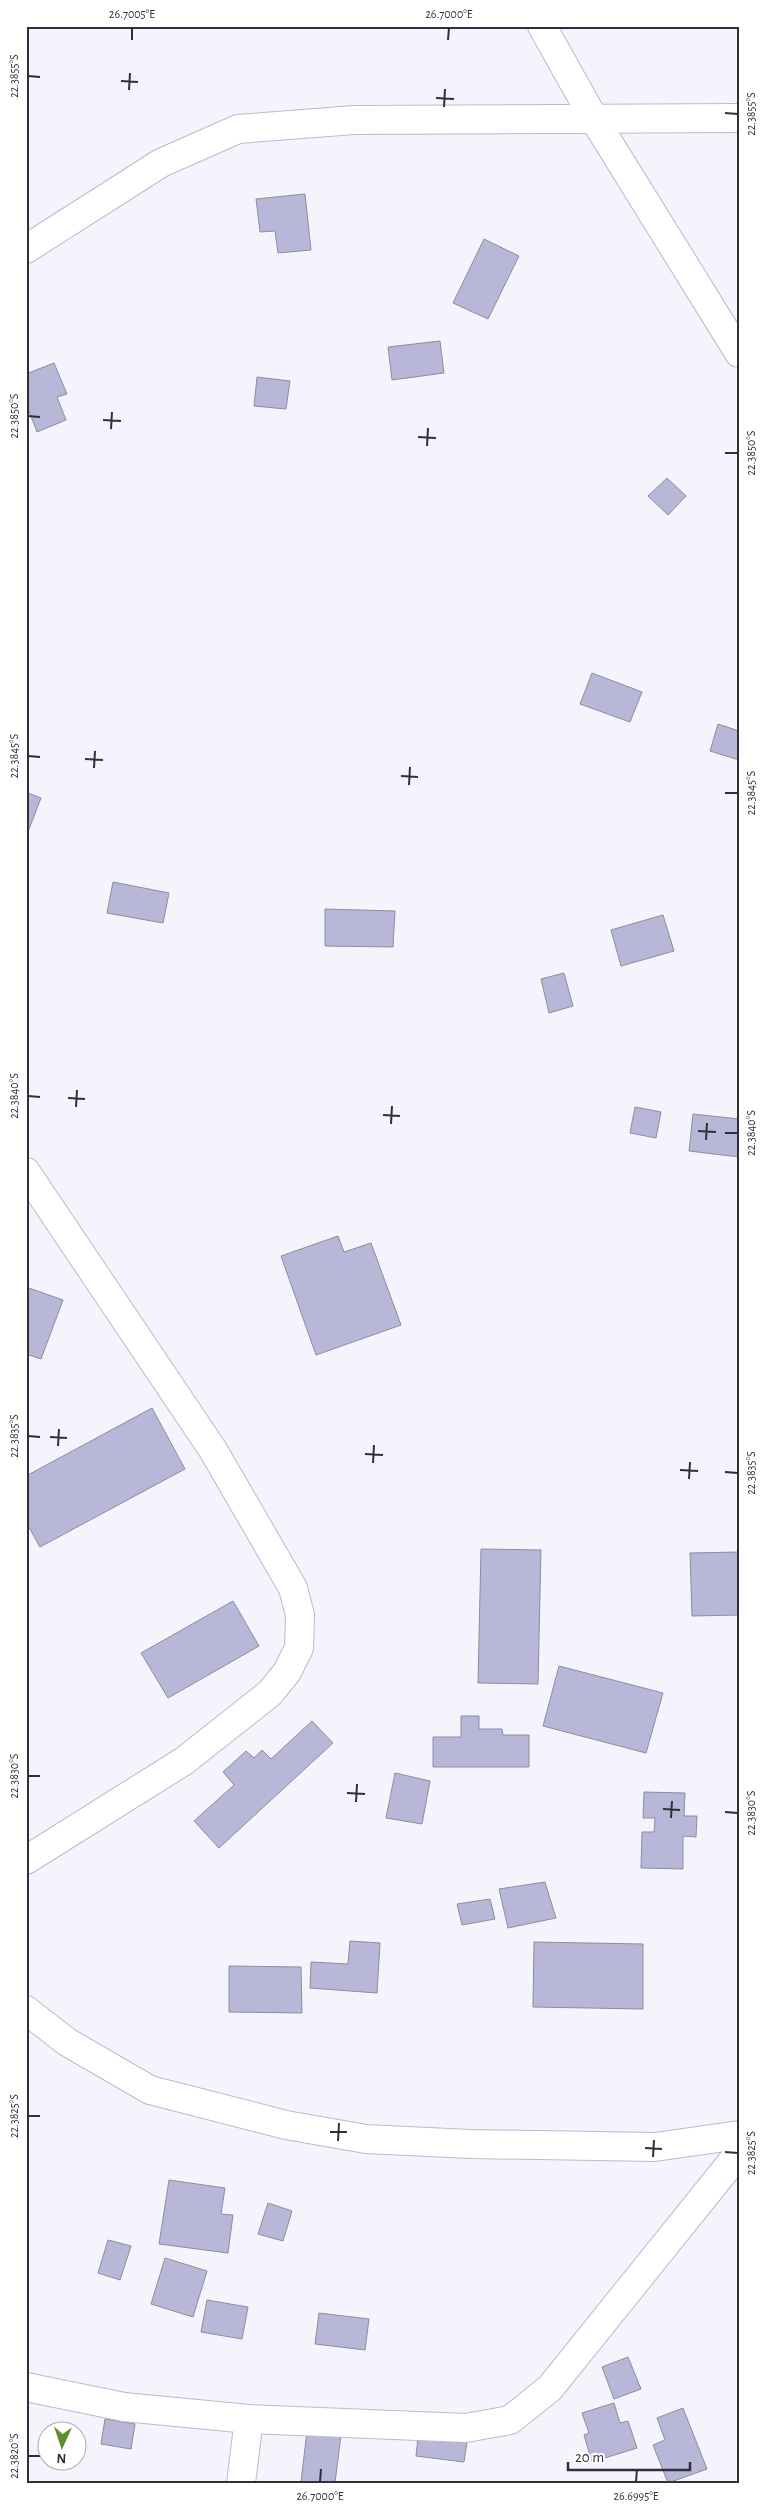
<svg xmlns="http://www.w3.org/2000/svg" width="765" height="2509" font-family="'Alegreya Sans',sans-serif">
<rect width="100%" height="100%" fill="#f5f4fd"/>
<path fill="#b9b7d7" stroke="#8d8ba0" d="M305 194 311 250 278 253 275 231 260 232 256 199Z
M484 239 519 256 488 319 453 303Z
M440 341 444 373 392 380 388 347Z
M54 363 67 394 57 397 66 420 37 432 26 403V374Z
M257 377 290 381 286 409 254 406Z
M667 478 686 496 668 515 648 496Z
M592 673 642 692 630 722 580 704Z
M718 724 739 731V760L710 751Z
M26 792 41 798 26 837Z
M113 882 169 893 163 923 107 913Z
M325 909 395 911 393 947 325 946Z
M663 915 674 951 621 966 611 930Z
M564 973 573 1006 549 1013 541 979Z
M635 1107 661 1112 656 1138 630 1133Z
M693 1114 739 1119V1157L689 1151Z
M338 1236 344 1252 371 1243 401 1325 316 1355 281 1256Z
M26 1287 63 1300 41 1359 26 1354Z
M152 1408 185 1469 40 1547 26 1522V1476Z
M481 1549 541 1550 538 1684 478 1683Z
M739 1552V1615L692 1616 690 1553Z
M233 1601 259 1646 168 1698 141 1653Z
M559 1666 663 1693 646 1753 543 1726Z
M461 1716H479V1729H502L503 1735H529V1767H433V1737H461Z
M312 1721 333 1743 219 1848 194 1821 234 1785 223 1772 246 1751 254 1758 262 1750 271 1759Z
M395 1773 430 1781 422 1824 386 1818Z
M644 1792 685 1793 684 1816H697L696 1837 683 1836V1869L641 1868 642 1832H654L655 1818H643Z
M545 1882 556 1918 508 1928 499 1889Z
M490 1899 495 1919 462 1925 457 1904Z
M350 1941 380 1943 377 1993 310 1988 311 1962 348 1964Z
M534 1942 643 1944V2009L533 2007Z
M229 1966 301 1967 302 2013 229 2012Z
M169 2180 225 2188 221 2214 233 2215 228 2253 159 2244Z
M268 2203 292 2211 283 2241 258 2234Z
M108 2240 131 2246 120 2280 98 2273Z
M165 2258 207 2271 193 2317 151 2304Z
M207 2300 248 2307 242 2339 201 2332Z
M319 2313 369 2319 365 2350 315 2344Z
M628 2357 641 2389 614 2399 602 2367Z
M614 2403 620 2423 628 2421 637 2448 592 2462 584 2435 589 2433 582 2413Z
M683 2408 707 2469 668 2483 653 2445 665 2440 657 2418Z
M105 2419 135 2424 131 2449 101 2444Z
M419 2429 468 2435 464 2462 416 2456Z
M307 2431 341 2435 335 2483 301 2482Z"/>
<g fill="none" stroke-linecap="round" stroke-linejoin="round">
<defs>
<path id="street" d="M542 26 594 119 739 353
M26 249 161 163 238 129 354 120 739 118
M26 1172 213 1450 293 1588 300 1615 299 1648 287 1672 270 1693 184 1761 26 1860
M26 2010 67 2042 150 2090 286 2125 366 2139 470 2144 655 2147 739 2135
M26 2387 124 2407 249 2419 466 2428 510 2420 550 2388 739 2153
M241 2483 249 2419"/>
</defs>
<use href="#street" stroke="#bbb9cf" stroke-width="30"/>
<use href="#street" stroke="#fff" stroke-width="28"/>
</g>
<path fill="none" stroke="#302f37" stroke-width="2" d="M132 40V28M448 40 449 28M28 76 40 77M121 81 138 82M129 90 130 73M436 98 454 99M444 107 445 89M725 113 738 114M28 416 40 417M103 420 121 421M111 429 112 412M418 437 436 438M427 446 428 428M725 453H738M28 756 40 757M85 759 103 760M94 768 95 751M401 776 418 777M409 785 410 767M725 793H738M28 1096 40 1097M68 1098 85 1099M76 1107 77 1090M383 1115 400 1116M391 1124 392 1106M698 1131 716 1132M725 1133H738M706 1140 707 1123M28 1436 40 1437M50 1437 67 1438M58 1446 59 1429M365 1454 383 1455M373 1463 374 1445M680 1470 698 1471M725 1472 738 1473M689 1479 690 1462M28 1776H40M347 1793 365 1794M356 1802 357 1784M663 1809 680 1810M725 1812 738 1813M671 1818 672 1801M28 2116H40M330 2132H347M338 2141 339 2123M645 2148 662 2149M725 2152 738 2153M653 2157 654 2140M28 2456H40M320 2482 321 2469M636 2482 637 2469"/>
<rect width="765" height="2509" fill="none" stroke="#ffffff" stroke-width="55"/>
<g transform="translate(62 2446) rotate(183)"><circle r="24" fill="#ffffff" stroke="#acacaf"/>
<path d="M0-4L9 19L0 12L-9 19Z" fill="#5b902b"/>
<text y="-8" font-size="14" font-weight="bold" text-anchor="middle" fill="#302f37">N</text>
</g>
<path d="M568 2462v8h122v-8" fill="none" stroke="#302f37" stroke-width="2.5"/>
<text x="575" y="2462" font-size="15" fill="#302f37" stroke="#ffffff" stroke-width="4" paint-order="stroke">20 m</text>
<rect x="28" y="28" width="710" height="2454" fill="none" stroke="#302f37" stroke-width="2"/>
<g font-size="12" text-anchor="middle" fill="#302f37">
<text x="132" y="18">26.7005°E</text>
<text x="449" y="18">26.7000°E</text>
<text transform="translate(14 76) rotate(-90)" y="4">22.3855°S</text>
<text transform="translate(751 114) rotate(-90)" y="4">22.3855°S</text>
<text transform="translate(14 416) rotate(-90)" y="4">22.3850°S</text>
<text transform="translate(751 453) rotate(-90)" y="4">22.3850°S</text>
<text transform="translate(14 756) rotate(-90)" y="4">22.3845°S</text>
<text transform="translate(751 793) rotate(-90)" y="4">22.3845°S</text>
<text transform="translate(14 1096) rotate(-90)" y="4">22.3840°S</text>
<text transform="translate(751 1133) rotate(-90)" y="4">22.3840°S</text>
<text transform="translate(14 1436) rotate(-90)" y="4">22.3835°S</text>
<text transform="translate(751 1473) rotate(-90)" y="4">22.3835°S</text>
<text transform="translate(14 1776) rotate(-90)" y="4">22.3830°S</text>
<text transform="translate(751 1813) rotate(-90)" y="4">22.3830°S</text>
<text transform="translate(14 2116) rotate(-90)" y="4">22.3825°S</text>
<text transform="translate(751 2153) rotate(-90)" y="4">22.3825°S</text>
<text transform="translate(14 2456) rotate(-90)" y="4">22.3820°S</text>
<text x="320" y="2500">26.7000°E</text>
<text x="636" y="2500">26.6995°E</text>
</g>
</svg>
